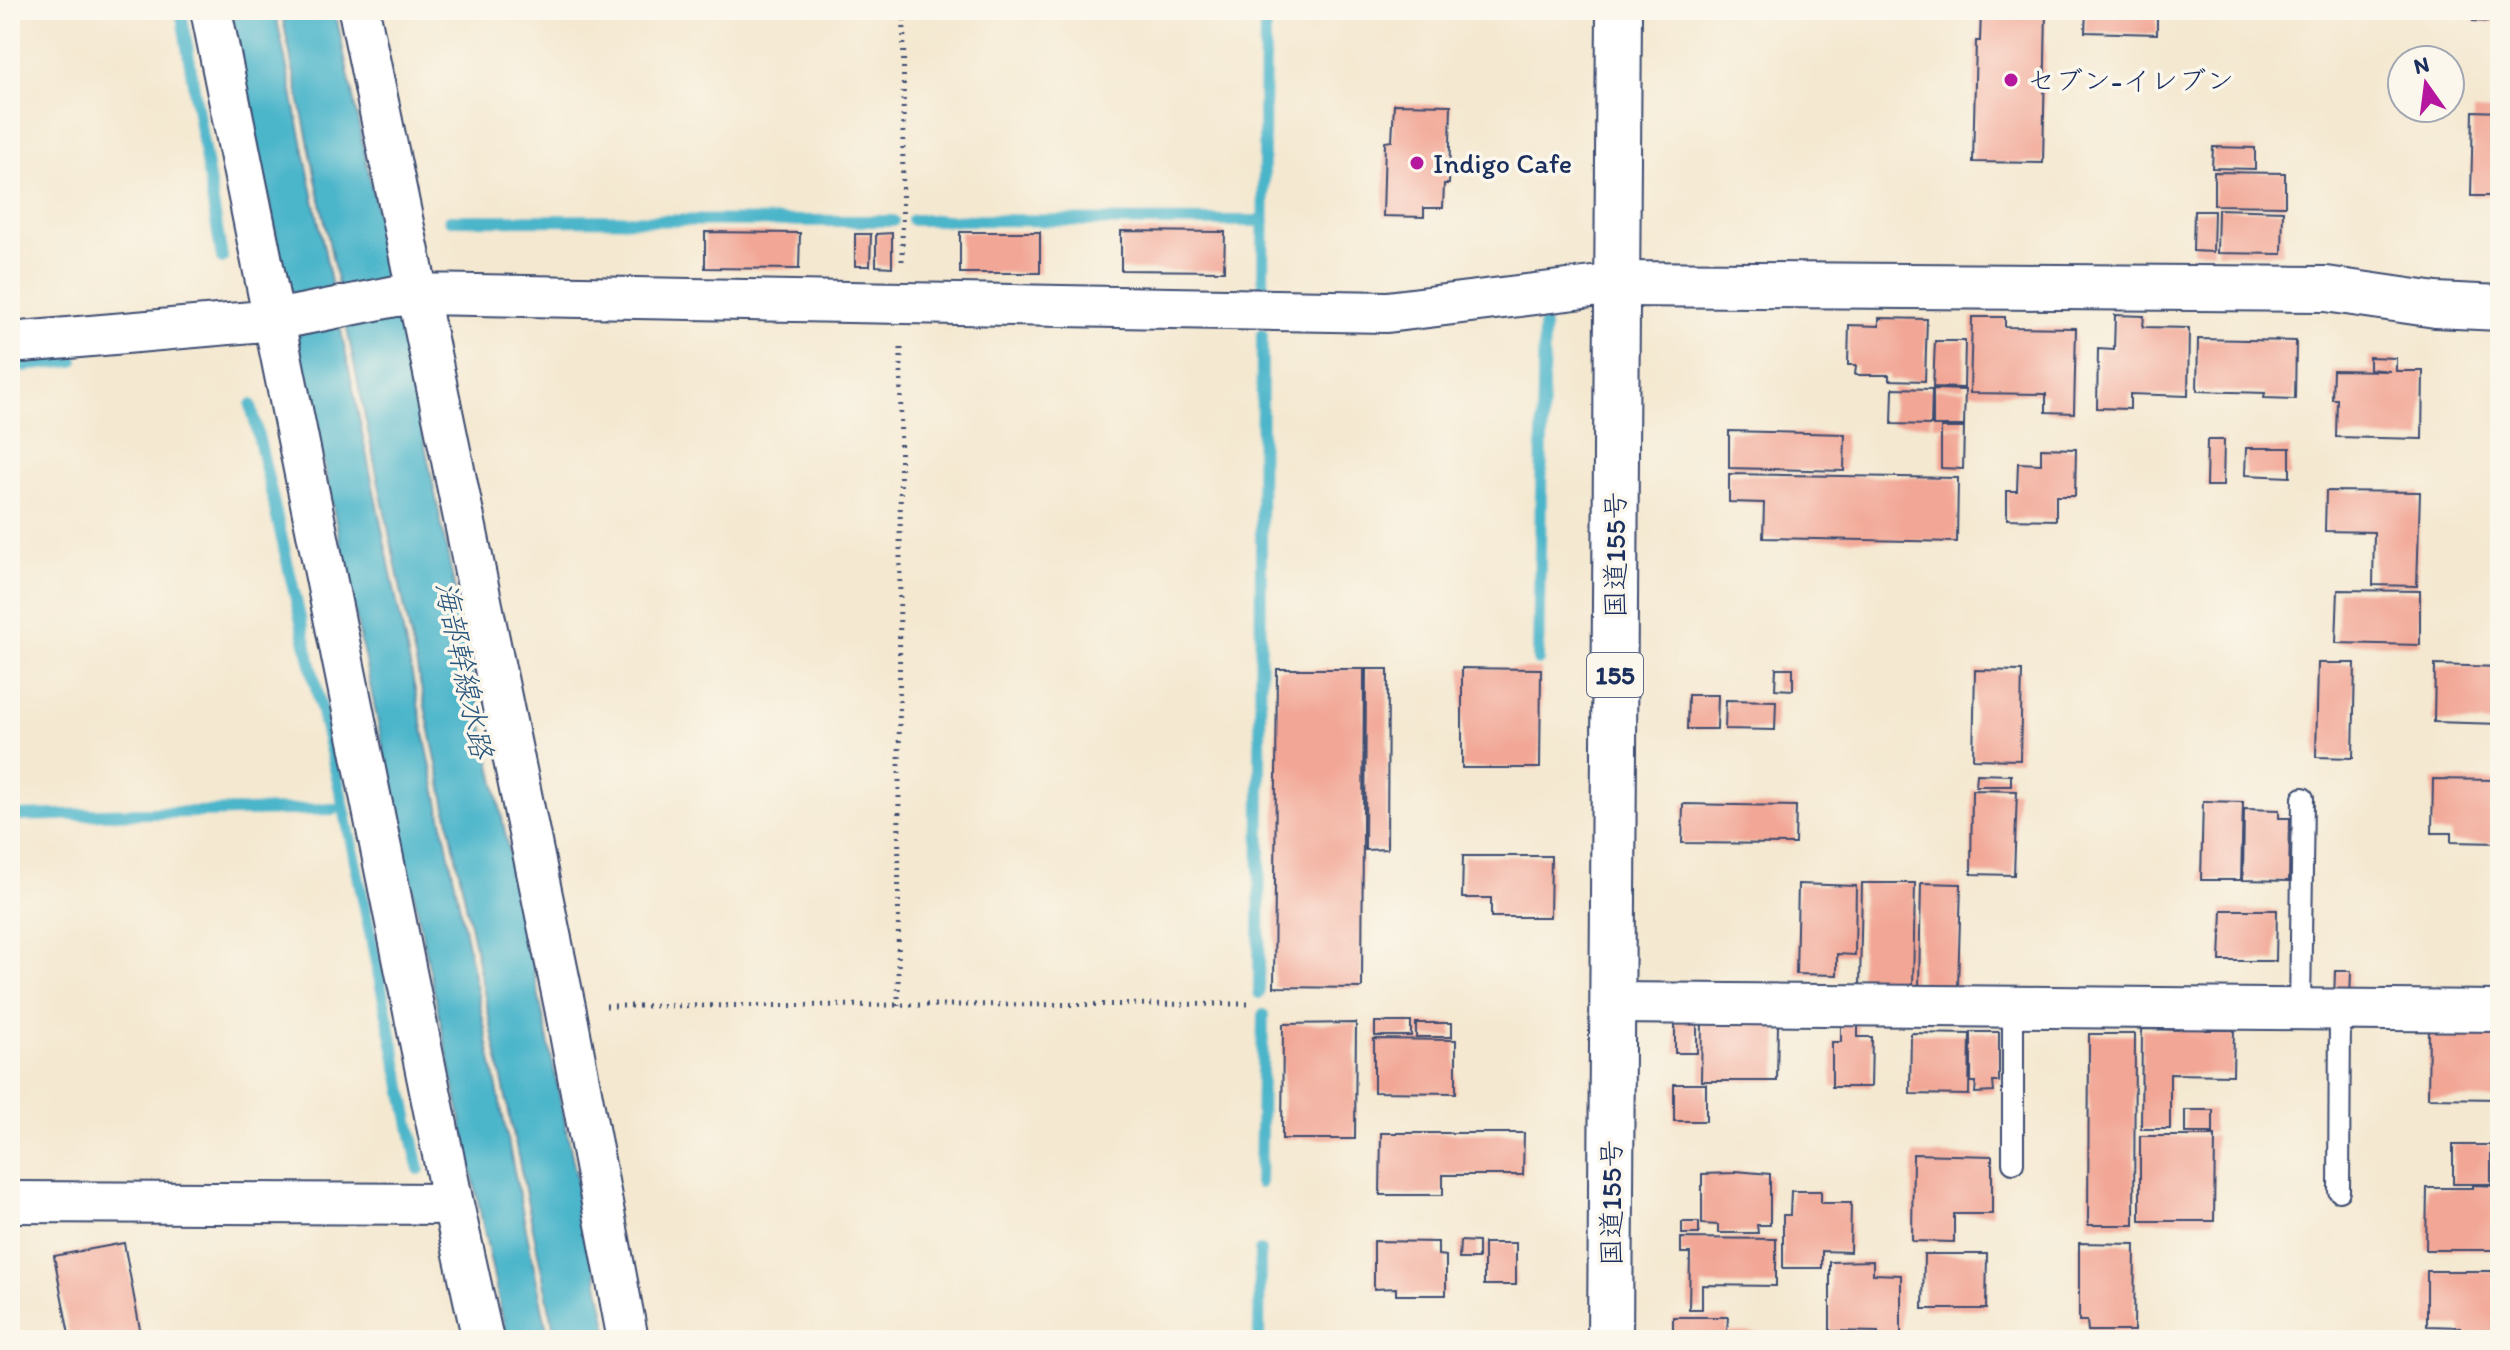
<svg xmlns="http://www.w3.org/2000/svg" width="2510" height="1350" font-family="Itim,'Klee One',sans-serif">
<rect width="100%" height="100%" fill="#fbf7ec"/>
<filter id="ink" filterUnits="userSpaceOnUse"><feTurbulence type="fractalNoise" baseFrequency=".0125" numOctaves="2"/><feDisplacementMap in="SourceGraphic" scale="16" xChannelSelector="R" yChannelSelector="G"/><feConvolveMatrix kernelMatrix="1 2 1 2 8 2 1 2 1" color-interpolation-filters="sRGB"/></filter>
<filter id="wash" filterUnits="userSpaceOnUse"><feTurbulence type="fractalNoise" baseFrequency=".006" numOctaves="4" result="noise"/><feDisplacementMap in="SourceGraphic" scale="32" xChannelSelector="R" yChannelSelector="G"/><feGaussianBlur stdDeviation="1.8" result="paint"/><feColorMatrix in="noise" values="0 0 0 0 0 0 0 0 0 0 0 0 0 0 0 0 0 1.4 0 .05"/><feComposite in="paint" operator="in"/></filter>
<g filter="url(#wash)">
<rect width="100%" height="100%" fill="#f4e8d0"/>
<path fill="#4cb5ca" stroke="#347294" stroke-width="2" d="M229 10H275L549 1340H507Z
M281 10H335L610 1340H556Z"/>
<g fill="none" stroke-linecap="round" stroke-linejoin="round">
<path stroke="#4cb5ca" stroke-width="12" d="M181 10 222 258
M450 220 893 221
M913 220 1264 221
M1263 289 1265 10
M10 367 73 361
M251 405 344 808 419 1169
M1538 660 1544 326
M10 816 334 809
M1259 993 1262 335
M1260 1183 1263 1015
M1259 1340 1260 1251"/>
</g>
<g id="blocks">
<path fill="#f2a796" d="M1981 10H2046L2043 163 1973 162 1976 41H1980Z
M2086 10H2157V34L2085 32Z
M2474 10H2500V22L2473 21Z
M1394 104 1451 105 1449 184H1444L1443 208H1424V217L1383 216 1385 142 1392 141Z
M2473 111 2500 112V196H2471Z
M2213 147 2255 148V169L2212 168Z
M2214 172 2285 173V206L2214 205Z
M2218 209 2283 211 2282 254 2217 253Z
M2194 211H2214L2213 252 2193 251Z
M1121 231 1225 232 1224 271 1121 270Z
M705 232 800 233 799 269 705 268Z
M960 232H1040V273H960Z
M892 233V267L876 266V234Z
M855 234H871L870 266H855Z
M2115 315 2144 316 2143 327 2189 328 2188 396 2130 394V409L2097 408 2098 349 2114 350Z
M1972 317H2005V327L2076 328 2074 413 2046 412V394L1970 393Z
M1879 318 1927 319 1925 381 1889 380V375H1855L1856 365H1848L1849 325 1879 326Z
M2198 339 2296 341 2295 399 2264 398 2265 393 2197 391Z
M1935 341H1965L1964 388 1933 387Z
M2369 357 2396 358V371H2423L2422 439 2336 437 2337 399H2332L2333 370 2390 371 2369 369Z
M1893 388 1932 389 1931 425 1892 424Z
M1933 389 1965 390 1964 426H1933Z
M1941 428H1964L1963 469 1941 468Z
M1729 431 1845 434 1844 471 1729 468Z
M2207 440H2224L2223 486H2206Z
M2041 448 2076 449 2075 496H2056V520L2007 519V491H2017L2018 463 2041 464Z
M2246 448H2290V477L2245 475Z
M1729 474 1958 478 1957 542 1763 538 1764 503 1729 502Z
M2326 491 2420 492 2417 586 2373 585 2374 532 2325 531Z
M2338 590 2420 591V645L2336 643Z
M2318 663H2355L2353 758 2316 757Z
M2435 665 2500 667V724L2434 722Z
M1462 668 1541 669 1540 768H1462Z
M1776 668H1793V690L1775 689Z
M1277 669H1364L1362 988 1274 987Z
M1366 669H1388L1387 849 1365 850Z
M1975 670 2022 671 2020 760 1973 759Z
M1688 695H1718L1717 729H1687Z
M1726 700 1776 701 1775 730 1725 729Z
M2496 772H2500V843L2451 842V833H2432L2433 779 2496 780Z
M1977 774 2011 775V786H1976Z
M1972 790 2017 791 2014 875 1971 874Z
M2203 801 2243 802 2241 880H2201Z
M1683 804 1796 806 1795 844 1682 843Z
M2244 809 2279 810V818H2290L2289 881 2243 880Z
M1463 856H1551L1550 917H1491V898H1462Z
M1862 883H1915L1913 988 1860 987Z
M1921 883 1961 884 1958 988 1919 987Z
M1798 884 1856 886 1855 955 1837 954V975L1796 974Z
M2222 910H2277L2276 961H2220Z
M2335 971H2351L2350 1001 2334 1000Z
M1675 1016H1697V1053H1675Z
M2178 1019H2207L2206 1030H2234L2233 1075 2170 1074V1129H2141L2142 1029 2179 1030Z
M1375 1022H1411V1036H1375Z
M1356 1023 1355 1139H1282L1283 1024Z
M1416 1023H1452V1037H1416Z
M1702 1023H1778L1777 1081H1701Z
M1841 1025H1858V1037H1872L1871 1087H1832V1042H1841Z
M2429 1029 2500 1030V1099L2428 1098Z
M1971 1032H1999V1082H1993L1994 1092 1975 1093 1976 1082H1971Z
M1911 1033 1970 1034 1969 1095 1910 1094Z
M2089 1034H2135L2134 1225H2088Z
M1374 1039 1456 1040V1093L1374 1092Z
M1674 1084H1706V1121H1674Z
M2185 1110H2213V1133H2185Z
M1381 1133H1524L1523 1175H1443V1195H1380Z
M2140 1136H2215L2214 1221H2140Z
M2453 1145H2491V1184H2453Z
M1913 1154 1992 1156V1214H1954V1242L1912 1241Z
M1735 1171 1770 1174V1225H1757L1758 1233H1718V1225L1702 1224V1174L1735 1173Z
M2473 1185 2500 1186V1250H2426L2427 1188H2473Z
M1791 1191H1821V1203H1851L1850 1252 1822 1251V1268H1783V1215H1790Z
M1682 1222H1699V1234H1682Z
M1681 1238 1776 1239V1286L1702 1285V1309H1689L1690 1253H1681Z
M1374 1241 1438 1242V1255L1446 1256V1295H1396V1288L1374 1289Z
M1460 1241 1478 1242V1259H1459Z
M124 1243 142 1340H70L54 1256Z
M1484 1243H1516V1285H1484Z
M2079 1243 2135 1244 2134 1331H2088L2087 1321H2079Z
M1924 1254H1987L1986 1309H1923Z
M1873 1261V1274L1901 1275V1340H1878V1332L1830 1331V1262Z
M2427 1271H2500V1336H2461V1327L2427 1326Z
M1673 1317H1728L1727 1332 1758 1333V1340H1673Z"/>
</g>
</g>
<g filter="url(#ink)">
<use href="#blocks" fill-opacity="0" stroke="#3c4b6f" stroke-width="2"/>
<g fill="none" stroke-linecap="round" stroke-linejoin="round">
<defs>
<path id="service" d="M2013 1007V1163
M2300 1009 2303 798
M2339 1191 2340 1010"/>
<path id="minor" d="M211 10 453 1204 483 1340
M359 10 565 1007 628 1340
M10 343 275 320 396 296 419 294 1387 312 1617 284
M1612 1003 2500 1011
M10 1202 453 1204"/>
<path id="tertiary" d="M1617 284 2326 289 2436 305 2500 308"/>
<path id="trunk" d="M1610 1340 1619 10"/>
</defs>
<use href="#service" stroke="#3c4b6f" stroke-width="24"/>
<use href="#minor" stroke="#3c4b6f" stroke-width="44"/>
<use href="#tertiary" stroke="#3c4b6f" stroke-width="48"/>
<use href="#trunk" stroke="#3c4b6f" stroke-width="48"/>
<path stroke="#3c4b6f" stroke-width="5" stroke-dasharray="2 6" stroke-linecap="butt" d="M902 261 904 10
M606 1006 1250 1004
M898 1006 901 343"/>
<use href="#service" stroke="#fff" stroke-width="20"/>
<use href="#minor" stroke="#fff" stroke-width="40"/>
<use href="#tertiary" stroke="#fff" stroke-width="44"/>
<use href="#trunk" stroke="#fff" stroke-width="44"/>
</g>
</g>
<g fill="#b5179e" stroke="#fbf7ec" stroke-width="3">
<circle cx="2011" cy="80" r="8"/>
<circle cx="1417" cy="163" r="8"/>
</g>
<g text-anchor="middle" stroke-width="7" stroke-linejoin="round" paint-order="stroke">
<rect fill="#fbf7ec" stroke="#5e6b89" stroke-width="2" x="1587" y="653" width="56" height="44" rx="6"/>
<g font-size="26" font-weight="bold" fill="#1b2f5e">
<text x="1615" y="684">155</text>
</g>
<g font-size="28" fill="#1b2f5e" stroke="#fbf7ec" text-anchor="start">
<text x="2027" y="90">セブン-イレブン</text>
<text x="1433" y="173">Indigo Cafe</text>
</g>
<g font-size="28" fill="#1b2f5e" stroke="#fbf7ec">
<text transform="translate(1615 555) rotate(-90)" y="10">国道155号</text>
<text transform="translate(1611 1203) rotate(-90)" y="10">国道155号</text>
</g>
<g font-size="30" font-style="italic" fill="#2a577e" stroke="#fbf7ec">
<text transform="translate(464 670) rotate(78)" y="10">海部幹線水路</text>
</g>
</g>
<rect width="2510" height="1350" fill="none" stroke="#fbf7ec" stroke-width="40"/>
<g transform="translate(2426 84) rotate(346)"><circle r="38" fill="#fbf7ec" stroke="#a1a7b3" stroke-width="2"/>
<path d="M0-6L14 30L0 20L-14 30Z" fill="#b5179e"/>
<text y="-12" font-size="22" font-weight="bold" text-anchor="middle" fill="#1b2f5e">N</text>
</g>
</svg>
